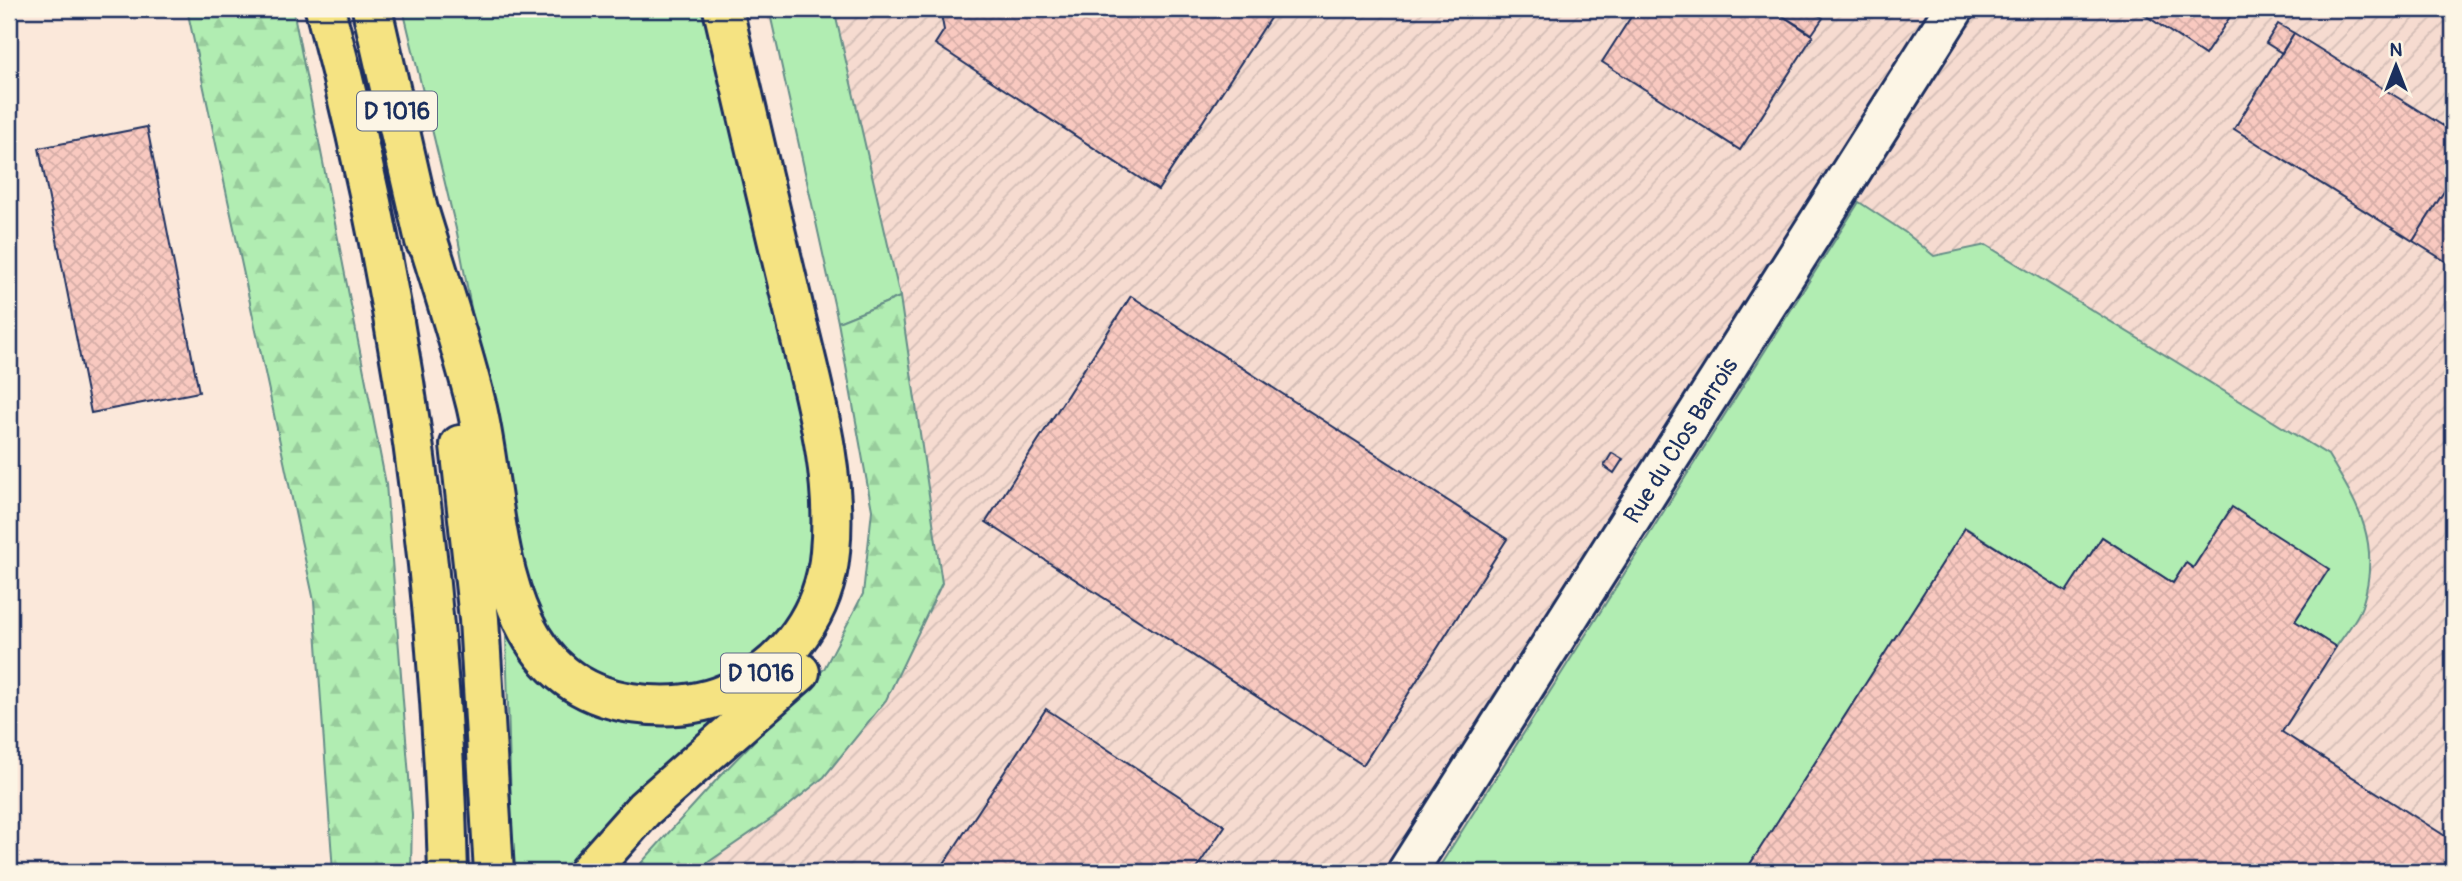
<svg xmlns="http://www.w3.org/2000/svg" width="2462" height="881" font-family="Pangolin,sans-serif">
<defs>
<pattern id="industrial-furrows" width="10" height="10" patternUnits="userSpaceOnUse" patternTransform="scale(1.75)"><rect width="10" height="10" fill="#f6dbd0"/><path d="M-1 1l2-2M0 10L10 0M9 11l2-2" fill="none" stroke="#d2bcb5"/></pattern>
<pattern id="forest-firs" width="22" height="20" patternUnits="userSpaceOnUse" patternTransform="scale(1.75)"><rect width="22" height="20" fill="#b1edb2"/><path d="M5 1l3.5 6h-7zM16 11l3.5 6h-7z" fill="#98cc9c"/></pattern>
<pattern id="building-cross-hatch" width="8" height="8" patternUnits="userSpaceOnUse" patternTransform="scale(1.75)"><rect width="8" height="8" fill="#f9c9c0"/><path d="M0 0l8 8M0 8l8-8" fill="none" stroke="#d5ada7"/></pattern>
</defs>
<rect width="100%" height="100%" fill="#fbe8da"/>
<filter id="ink" filterUnits="userSpaceOnUse"><feTurbulence type="fractalNoise" baseFrequency=".0143" numOctaves="2"/><feDisplacementMap in="SourceGraphic" scale="14" xChannelSelector="R" yChannelSelector="G"/><feConvolveMatrix kernelMatrix="1 2 1 2 8 2 1 2 1" color-interpolation-filters="sRGB"/></filter>
<g filter="url(#ink)">
<path fill="url(#industrial-furrows)" d="M762 9H2453V872H678L942 583 860 176Z"/>
<path fill="#b1edb2" stroke="#668e88" stroke-width="2" d="M403 9H711L822 506 806 604 748 672 662 696 575 666 526 601 457 233Z
M769 9H834L900 297 838 322Z
M1859 202 1906 233 1934 256 1986 245 2328 455C2359 506 2382 544 2362 606 2357 620 2344 635 2336 647L2295 621 2328 569 2193 568 2186 563 2173 583 2102 537 2066 592 1966 528 1745 872H1436Z
M506 637 526 662 550 684 745 706 573 872H513Z"/>
<path fill="url(#forest-firs)" stroke="#668e88" stroke-width="2" d="M187 9H293L386 484 412 815 411 872H333L314 601Z
M900 297 942 583 886 700 824 777 781 812 694 872H633L720 776 824 669 863 594 872 510 838 322Z"/>
<path fill="url(#building-cross-hatch)" stroke="#1b2f5e" stroke-width="2" d="M940 9H1276L1158 190 935 44 944 30Z
M1636 9H1772L1813 36 1740 150 1602 62Z
M1772 9H1808L1823 18 1812 34Z
M2136 9H2235L2205 55Z
M2278 24 2294 33 2282 53 2266 43Z
M2294 33 2453 132V177L2413 241 2234 129Z
M147 127 199 392 91 413 39 148Z
M2453 177V266L2413 241Z
M1131 296 1507 539 1363 765 986 522Z
M1612 453 1623 459 1614 473 1604 466Z
M2232 507 2329 569 2295 621 2336 647 2282 732 2453 841V872H1745L1965 528 2066 592 2102 537 2173 583 2186 563 2193 568Z
M1046 709 1225 826 1194 872 939 871Z"/>
<g fill="none" stroke-linecap="round" stroke-linejoin="round">
<defs>
<g id="minor">
<path id="s1" d="M1407 872 1954 9"/>
</g>
<path id="highway" d="M325 9C400 290 441 581 448 872
M372 9 425 241
M420 215C439 277 460 340 476 404 502 511 488 681 631 703 666 708 702 706 734 690 788 664 825 611 830 552 838 471 812 388 794 310 770 210 746 109 723 9
M460 445 479 619 494 872
M588 872 644 809 800 672"/>
</defs>
<use href="#minor" stroke="#1b2f5e" stroke-width="44"/>
<use href="#highway" stroke="#1b2f5e" stroke-width="44"/>
<use href="#minor" stroke="#fcf5e5" stroke-width="38"/>
<use href="#highway" stroke="#f5e382" stroke-width="38"/>
</g>
</g>
<g text-anchor="middle" stroke-width="5" stroke-linejoin="round" paint-order="stroke">
<g fill="#fcf5e5" stroke="#5e6a86" stroke-width="2">
<rect x="357" y="91.5" width="80" height="39" rx="5"/>
<rect x="721" y="653.5" width="80" height="39" rx="5"/>
</g>
<g font-size="23" font-weight="bold" fill="#1b2f5e">
<text x="397" y="119">D 1016</text>
<text x="761" y="681">D 1016</text>
</g>
<g font-size="24" fill="#1b2f5e" stroke="#fcf5e5">
<text dy="8" stroke="none"><textPath href="#s1" startOffset="511">Rue du Clos Barrois</textPath></text>
</g>
</g>
<rect width="2462" height="881" fill="none" stroke="#fcf5e5" stroke-width="35"/>
<rect x="18" y="18" width="2427" height="846" fill="none" stroke="#1b2f5e" stroke-width="2.5" filter="url(#ink)"/>
<g transform="translate(2396 66)" stroke="#fcf5e5" stroke-width="5" paint-order="stroke">
<path d="M0-5L12 26L0 18L-12 26Z" fill="#1b2f5e"/>
<text y="-10" font-size="19" font-weight="bold" text-anchor="middle" fill="#1b2f5e">N</text>
</g>
</svg>
